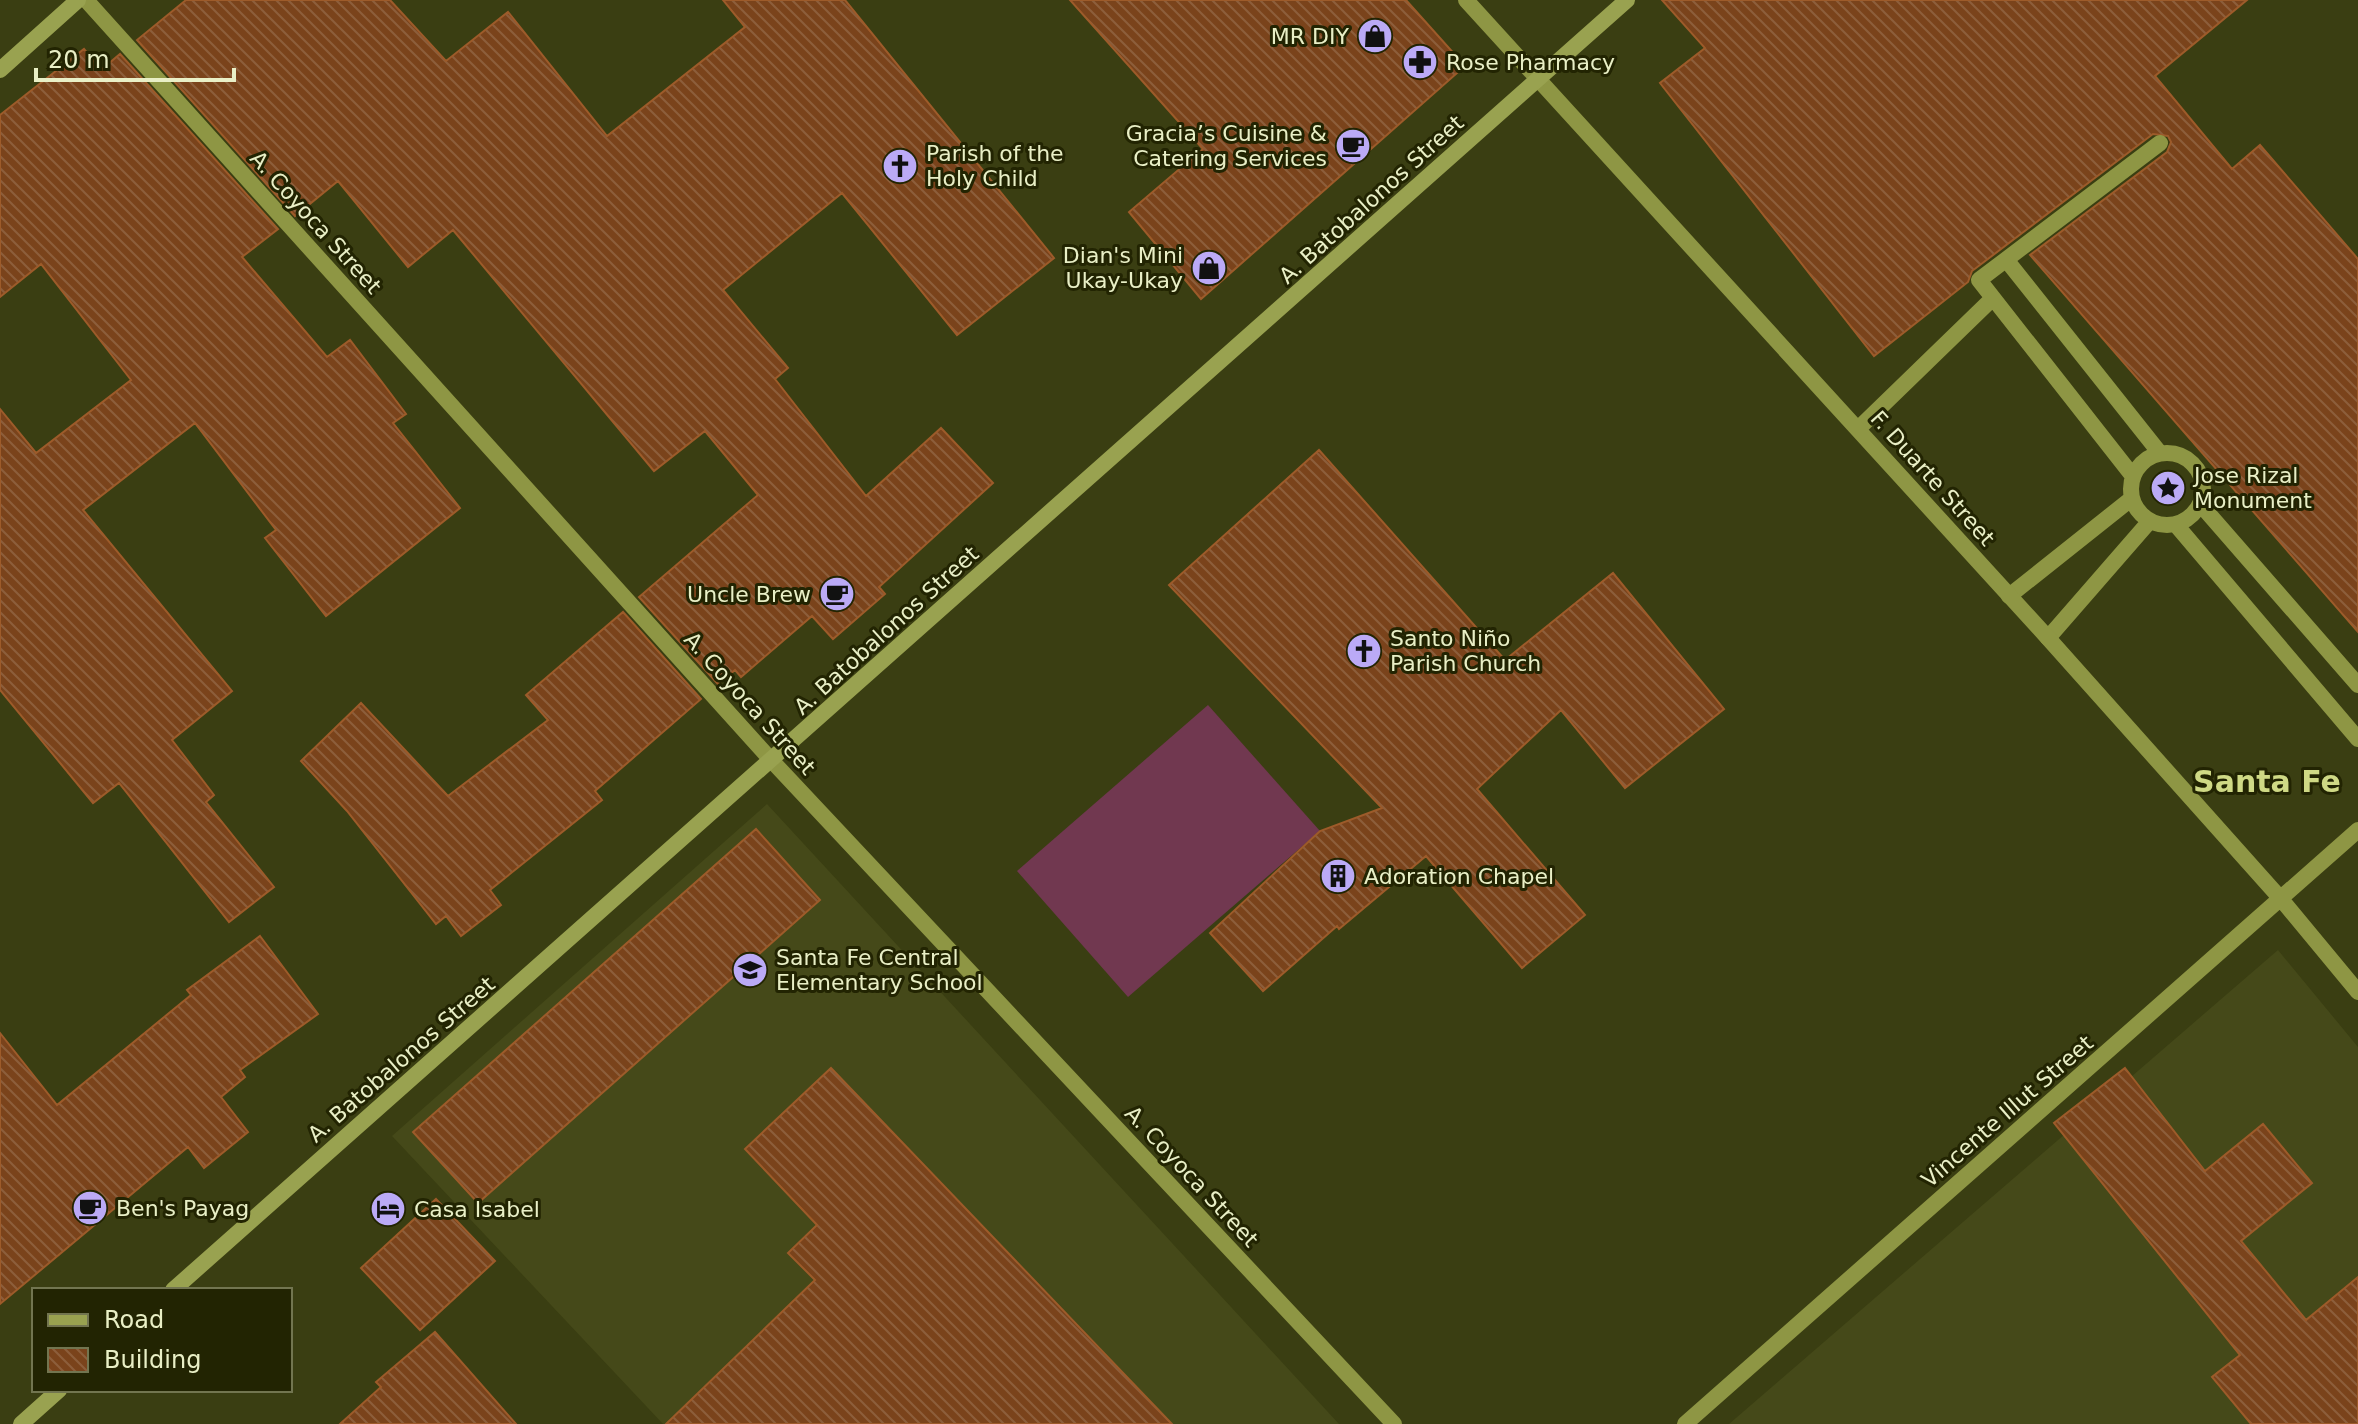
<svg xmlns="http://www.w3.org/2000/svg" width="2358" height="1424" font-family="'DejaVu Sans',sans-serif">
<defs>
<pattern id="building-back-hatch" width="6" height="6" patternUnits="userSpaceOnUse" patternTransform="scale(2)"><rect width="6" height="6" fill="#7a431b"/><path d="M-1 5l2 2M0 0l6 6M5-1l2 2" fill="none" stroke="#8d5e3b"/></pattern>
</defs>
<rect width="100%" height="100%" fill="#3a3e12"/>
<path fill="#454919" d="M767 804 1339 1424H663L392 1136Z
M2278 950 2358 1047V1424H1729Z"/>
<path fill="#713850" d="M1208 705 1320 831 1128 997 1017 871Z"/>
<path fill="url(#building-back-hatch)" stroke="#9d5b2a" stroke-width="2" d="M186 0H390L446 61 508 12 607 136 745 27 723 0H845L1054 258 957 335 842 193 723 290 788 368 775 379 866 496 941 428 993 483 879 587 885 594 833 639 812 616 741 677 735 670 718 684 639 597 758 495 705 431 654 471 453 230 408 267 338 181 295 216 137 40Z
M1070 0H1406L1465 66 1201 299 1129 212 1203 149Z
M1662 0H2247L2155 76 2232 169 2260 145 2358 259V632L2030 255 2167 152 2171 142 2168 136 2153 134 1972 271 1968 282 1874 356 1660 83 1705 48Z
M84 49 101 70 120 54 278 229 242 257 327 357 350 340 406 414 393 423 460 508 326 616 265 538 276 530 195 423 83 510 232 691 172 740 214 795 206 802 274 887 229 922 119 783 93 803 0 690V409L36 453 131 380 41 264 0 297V115Z
M1319 450 1505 660 1613 573 1724 709 1625 788 1561 710 1477 789 1585 915 1522 968 1426 856 1339 929 1337 926 1263 991 1210 933 1320 831 1382 808 1169 585Z
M623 612 701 699 595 791 602 800 490 890 501 905 461 936 446 916 436 924 347 811 301 761 361 703 448 796 548 720 526 695Z
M756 829 820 900 478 1203 413 1132Z
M260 936 318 1014 240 1070 245 1077 221 1097 248 1132 204 1168 188 1147 0 1304V1033L57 1105 191 995 187 990Z
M831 1068 1172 1424H666L815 1280 788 1253 817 1225 745 1149Z
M2125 1068 2205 1171 2263 1124 2312 1183 2241 1241 2306 1320 2358 1277V1424H2251L2212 1377 2240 1355 2054 1123Z
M436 1199 495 1261 420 1330 361 1268Z
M435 1332 516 1424H340L381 1387 376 1382Z"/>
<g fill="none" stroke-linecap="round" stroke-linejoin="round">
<path stroke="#8e9644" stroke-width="16" d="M2008 262 2159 452
M1859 428 1993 298
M2131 489a36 36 0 1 1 72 0a36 36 0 1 1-72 0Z
M2132 475 1979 280 2160 143
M2201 505 2358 685
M2177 526 2358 739
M2009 596 2131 499
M2048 638 2149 522"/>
<path stroke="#8e9644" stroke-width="16" d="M86 0 772 761 1394 1424
M1466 0 2048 638 2281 899 2358 992
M1685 1424 2358 830"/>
<path stroke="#99a250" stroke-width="16" d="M0 70 78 0
M173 1290 1627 0
M21 1424 59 1390"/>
</g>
<defs>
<symbol id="shop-disc" viewBox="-11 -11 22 22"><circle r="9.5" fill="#bbaaf6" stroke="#222402"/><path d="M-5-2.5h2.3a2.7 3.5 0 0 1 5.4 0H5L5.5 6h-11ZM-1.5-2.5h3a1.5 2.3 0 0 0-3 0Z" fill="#111"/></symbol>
<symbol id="pharmacy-disc" viewBox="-11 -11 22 22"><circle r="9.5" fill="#bbaaf6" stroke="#222402"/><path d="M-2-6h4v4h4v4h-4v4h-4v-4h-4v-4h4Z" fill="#111"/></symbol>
<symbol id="cafe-disc" viewBox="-11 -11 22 22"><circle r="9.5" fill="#bbaaf6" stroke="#222402"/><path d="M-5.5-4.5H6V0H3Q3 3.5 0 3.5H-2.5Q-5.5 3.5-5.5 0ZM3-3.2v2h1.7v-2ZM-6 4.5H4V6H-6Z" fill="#111"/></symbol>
<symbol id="church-disc" viewBox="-11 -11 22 22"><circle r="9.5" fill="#bbaaf6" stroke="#222402"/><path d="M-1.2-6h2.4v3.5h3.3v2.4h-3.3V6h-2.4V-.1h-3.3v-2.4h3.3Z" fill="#111"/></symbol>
<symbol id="sight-disc" viewBox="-11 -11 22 22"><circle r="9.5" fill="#bbaaf6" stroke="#222402"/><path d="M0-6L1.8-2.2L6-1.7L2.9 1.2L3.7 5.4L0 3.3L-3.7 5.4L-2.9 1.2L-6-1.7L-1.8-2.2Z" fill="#111"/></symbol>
<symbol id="building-disc" viewBox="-11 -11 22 22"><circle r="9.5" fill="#bbaaf6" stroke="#222402"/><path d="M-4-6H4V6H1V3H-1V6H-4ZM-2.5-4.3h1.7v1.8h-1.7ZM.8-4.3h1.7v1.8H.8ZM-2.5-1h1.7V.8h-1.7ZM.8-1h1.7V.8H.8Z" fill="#111"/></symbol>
<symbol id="school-disc" viewBox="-11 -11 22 22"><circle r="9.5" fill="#bbaaf6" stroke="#222402"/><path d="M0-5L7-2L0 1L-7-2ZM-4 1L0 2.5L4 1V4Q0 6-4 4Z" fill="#111"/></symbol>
<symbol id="hotel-disc" viewBox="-11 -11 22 22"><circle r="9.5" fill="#bbaaf6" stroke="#222402"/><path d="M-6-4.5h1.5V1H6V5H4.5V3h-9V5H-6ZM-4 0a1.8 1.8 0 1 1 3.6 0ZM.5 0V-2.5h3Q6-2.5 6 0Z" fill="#111"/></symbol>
</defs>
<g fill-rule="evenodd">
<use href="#shop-disc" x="1355" y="16" width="40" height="40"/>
<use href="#pharmacy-disc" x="1400" y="42" width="40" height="40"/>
<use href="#cafe-disc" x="1333" y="126" width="40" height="40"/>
<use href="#church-disc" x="880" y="146" width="40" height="40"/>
<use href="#shop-disc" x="1189" y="248" width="40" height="40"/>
<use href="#sight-disc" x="2148" y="468" width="40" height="40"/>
<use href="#cafe-disc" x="817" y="574" width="40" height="40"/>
<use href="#church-disc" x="1344" y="631" width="40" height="40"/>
<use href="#building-disc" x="1318" y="856" width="40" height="40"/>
<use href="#school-disc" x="730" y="950" width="40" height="40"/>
<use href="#cafe-disc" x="70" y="1188" width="40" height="40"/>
<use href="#hotel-disc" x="368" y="1189" width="40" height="40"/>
</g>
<g text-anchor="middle" stroke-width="6" stroke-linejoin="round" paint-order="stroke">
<g font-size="22" fill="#e9efc6" stroke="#222402" text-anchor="start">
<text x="1349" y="44" text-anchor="end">MR DIY</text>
<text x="1446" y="70">Rose Pharmacy</text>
<text x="1327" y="141" text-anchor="end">Gracia’s Cuisine &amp;<tspan x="1327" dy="25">Catering Services</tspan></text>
<text x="926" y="161">Parish of the<tspan x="926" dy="25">Holy Child</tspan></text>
<text x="1183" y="263" text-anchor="end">Dian's Mini<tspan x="1183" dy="25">Ukay-Ukay</tspan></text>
<text x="2194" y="483">Jose Rizal<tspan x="2194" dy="25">Monument</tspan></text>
<text x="811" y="602" text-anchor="end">Uncle Brew</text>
<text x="1390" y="646">Santo Niño<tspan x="1390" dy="25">Parish Church</tspan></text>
<text x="1364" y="884">Adoration Chapel</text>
<text x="776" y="965">Santa Fe Central<tspan x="776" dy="25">Elementary School</tspan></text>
<text x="116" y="1216">Ben's Payag</text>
<text x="414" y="1217">Casa Isabel</text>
</g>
<g font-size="22" fill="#e9efc6" stroke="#222402">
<text transform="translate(1371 199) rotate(-42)" y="8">A. Batobalonos Street</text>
<text transform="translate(316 222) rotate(48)" y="8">A. Coyoca Street</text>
<text transform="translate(1933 478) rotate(48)" y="8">F. Duarte Street</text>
<text transform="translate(886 630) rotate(-42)" y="8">A. Batobalonos Street</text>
<text transform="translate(750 703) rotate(48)" y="8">A. Coyoca Street</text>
<text transform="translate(401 1059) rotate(-41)" y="8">A. Batobalonos Street</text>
<text transform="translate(2007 1111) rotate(-41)" y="8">Vincente Illut Street</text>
<text transform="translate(1192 1176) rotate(47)" y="8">A. Coyoca Street</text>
</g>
<g font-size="30" font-weight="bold" fill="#cfd985" stroke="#222402">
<text x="2267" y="792">Santa Fe</text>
</g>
</g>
<rect x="32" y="1288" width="260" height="104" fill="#222402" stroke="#727550" stroke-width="2"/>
<rect x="48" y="1314" width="40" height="12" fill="#99a250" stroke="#727550" stroke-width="2"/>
<text x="104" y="1328" font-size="24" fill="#e9efc6">Road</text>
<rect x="48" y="1348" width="40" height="24" fill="url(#building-back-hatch)" stroke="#727550" stroke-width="2"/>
<text x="104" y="1368" font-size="24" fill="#e9efc6">Building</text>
<path d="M36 68v12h198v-12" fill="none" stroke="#e9efc6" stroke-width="4"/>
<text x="48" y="68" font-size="24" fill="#e9efc6" stroke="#222402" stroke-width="6" paint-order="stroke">20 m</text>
</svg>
